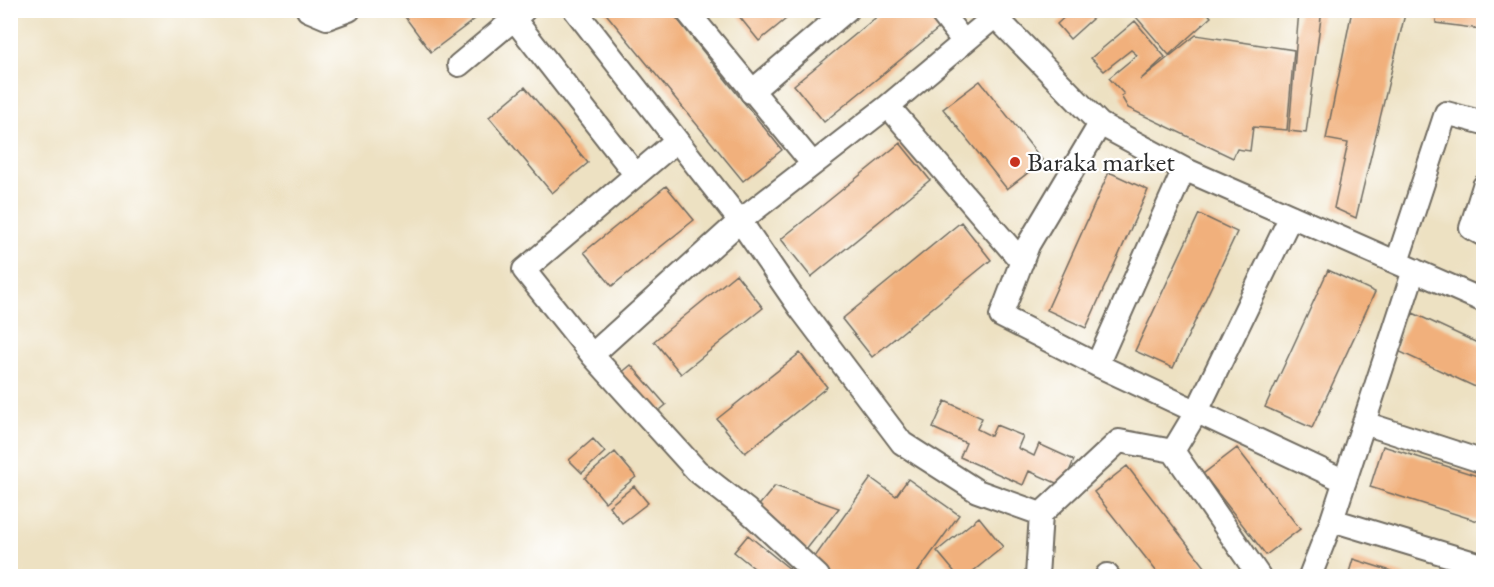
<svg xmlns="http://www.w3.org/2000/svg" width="1494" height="587" font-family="'EB Garamond',serif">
<rect width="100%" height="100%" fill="#fff"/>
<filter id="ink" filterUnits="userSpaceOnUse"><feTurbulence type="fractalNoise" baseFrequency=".0167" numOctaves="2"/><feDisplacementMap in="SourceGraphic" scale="12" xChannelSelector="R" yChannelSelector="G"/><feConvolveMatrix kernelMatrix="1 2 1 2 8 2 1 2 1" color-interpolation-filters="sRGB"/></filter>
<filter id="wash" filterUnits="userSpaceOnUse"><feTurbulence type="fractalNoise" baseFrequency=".008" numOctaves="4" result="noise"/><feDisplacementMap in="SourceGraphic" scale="24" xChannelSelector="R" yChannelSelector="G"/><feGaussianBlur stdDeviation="1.35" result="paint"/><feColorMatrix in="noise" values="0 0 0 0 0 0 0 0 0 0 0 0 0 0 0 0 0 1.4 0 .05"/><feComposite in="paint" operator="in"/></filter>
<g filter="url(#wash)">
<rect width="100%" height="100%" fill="#ede1c2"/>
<g id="blocks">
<path fill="#f1b07c" d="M406 10H487L431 52 402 13Z
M603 10H670L782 150 743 181Z
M734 10H797L759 41Z
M885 10H931L943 25 824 122 794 85Z
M1072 10H1102L1070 39 1057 24Z
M1130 10H1205L1211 17 1169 55Z
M1299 10H1322L1306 133 1289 131Z
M1352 10H1406L1356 218 1334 208 1348 143 1326 139Z
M1437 10H1483L1480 29 1436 23Z
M1135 21 1165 57 1140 80 1196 35 1294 50 1287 130 1253 127 1250 151 1237 149 1233 158 1128 108 1121 96 1124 94 1109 78 1137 55 1131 50 1104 71 1091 58Z
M980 81 1043 161 1007 189 943 109Z
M525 87 588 163 552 193 489 117Z
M900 143 930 180 811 277 781 239Z
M1109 172 1148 190 1086 328 1047 310Z
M666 186 694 220 612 286 584 252Z
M1199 214 1237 232 1173 368 1135 351Z
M961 222 991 260 872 357 842 319Z
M1328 270 1375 292 1312 428 1265 407Z
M736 274 763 308 681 374 654 341Z
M1413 313 1484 346V391L1396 350Z
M800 353 827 387 745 453 717 419Z
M631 365 666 405 655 414 620 374Z
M945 401 982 418 977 429 991 436 996 425 1023 436 1018 448 1034 456 1039 444 1074 460 1063 486 1029 471 1023 485 960 457 966 443 933 428Z
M593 439 605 452 582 473 569 460Z
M1383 446 1484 478V523L1370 487Z
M1237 448 1300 529 1266 555 1203 474Z
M615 452 636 477 605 502 585 478Z
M1127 466 1212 576H1160L1094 492Z
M871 478 896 496 908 479 959 515 915 576H834L812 561Z
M634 486 648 503 622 523 609 506Z
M775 486 839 508 806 550 756 509Z
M979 517 1003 547 967 576H958L937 551Z
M748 535 796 574 794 576H764L734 552Z
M1353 559 1407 576H1348Z"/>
</g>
</g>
<g filter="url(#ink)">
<use href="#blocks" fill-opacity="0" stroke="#6f6b60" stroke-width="1.5"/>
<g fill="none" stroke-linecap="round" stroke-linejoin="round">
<defs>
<path id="minor" d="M308 10 327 18 349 10
M524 10 514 19 636 175
M575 10 740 221 800 308 902 443 977 491 1041 514 1119 441 1173 451 1197 411 1291 216
M686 10 812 163
M939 10 964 42
M989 10 1100 124 1184 169 1484 301
M459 65 514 19
M751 92 847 10
M888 106 1022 262
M1100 124 1028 245 1001 316 1097 365 1345 481
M676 141 524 270 592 355 697 471 747 510 818 576
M1484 186 1471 228 1484 235
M1397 262 1446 113 1484 123
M592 355 740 221 888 106 994 17
M1097 365 1184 169
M1364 423 1484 462
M1173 451 1259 576
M1332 520 1484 566
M1107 575 1108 576
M1037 576 1041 514
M1310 576 1332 520 1414 270"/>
</defs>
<use href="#minor" stroke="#6f6b60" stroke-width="26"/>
<use href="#minor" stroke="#fff" stroke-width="22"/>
</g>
</g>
<circle fill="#c8321e" stroke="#fff" stroke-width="2" cx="1015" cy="162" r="6"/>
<g text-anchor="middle" stroke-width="4.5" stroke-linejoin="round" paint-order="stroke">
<g font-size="27" fill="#2b2b2b" stroke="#fff" text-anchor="start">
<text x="1027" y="171">Baraka market</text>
</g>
</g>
<rect width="1494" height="587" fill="none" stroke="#fff" stroke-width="36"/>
</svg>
